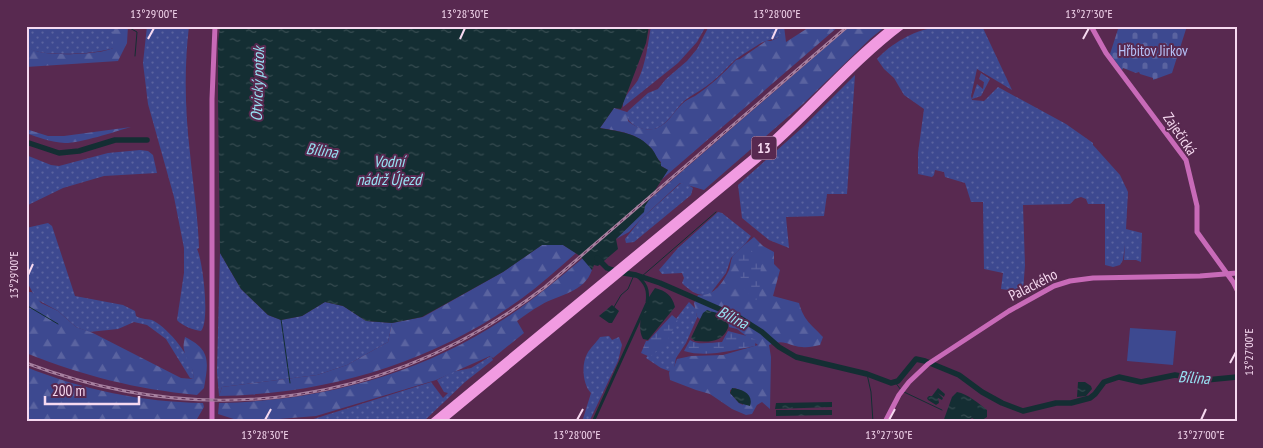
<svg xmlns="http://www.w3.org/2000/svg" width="1263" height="448" font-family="'PT Sans Narrow',sans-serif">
<defs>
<pattern id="green-dots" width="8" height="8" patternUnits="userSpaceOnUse" patternTransform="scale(1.25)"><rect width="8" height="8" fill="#3d4990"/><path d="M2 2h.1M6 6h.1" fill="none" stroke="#5a63a0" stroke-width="1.8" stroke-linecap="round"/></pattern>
<pattern id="forest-firs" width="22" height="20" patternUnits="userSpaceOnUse" patternTransform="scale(1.25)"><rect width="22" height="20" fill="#3d4990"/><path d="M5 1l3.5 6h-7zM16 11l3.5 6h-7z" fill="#5a63a0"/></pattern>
<pattern id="wetland-marsh" width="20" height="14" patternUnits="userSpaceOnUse" patternTransform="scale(1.25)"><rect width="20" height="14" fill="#3d4990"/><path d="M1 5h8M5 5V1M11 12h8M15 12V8" fill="none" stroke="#5a63a0"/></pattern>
<pattern id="cemetery-stones" width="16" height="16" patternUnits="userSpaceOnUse" patternTransform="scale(1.25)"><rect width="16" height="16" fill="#3d4990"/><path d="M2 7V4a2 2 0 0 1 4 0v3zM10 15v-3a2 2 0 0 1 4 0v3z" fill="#5a63a0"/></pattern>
<pattern id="water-ripples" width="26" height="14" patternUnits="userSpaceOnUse" patternTransform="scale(1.25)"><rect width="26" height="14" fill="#142e33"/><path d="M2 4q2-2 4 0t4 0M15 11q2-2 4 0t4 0" fill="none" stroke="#374c51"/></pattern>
</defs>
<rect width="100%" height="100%" fill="#582950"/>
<path fill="url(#green-dots)" d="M26 26H113V48C100 54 43 57 30 49 24 45 26 32 26 26Z
M147 26H189C184 68 185 111 190 153 193 185 198 216 199 248L197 249C203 261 210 322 201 331 194 330 182 326 177 320L184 273V248L174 197 148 104 143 63Z
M651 26H706L697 42 678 63 623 107C622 97 633 88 638 80 646 64 648 43 651 26Z
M709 26H779V37C773 40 767 40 761 43 753 48 743 54 735 60 728 66 721 75 713 81 704 89 693 94 684 101 675 109 669 123 657 128 646 133 628 126 626 114L628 111 648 93 658 89 666 79 687 61 697 49Z
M932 26H982L1012 90 977 69 971 96 972 100 984 101 998 87 1066 124 1093 143V145L1120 175 1128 192 1126 229 1142 233 1141 262 1136 260H1124L1125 244 1123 260 1120 265 1113 267 1105 265V204H1088L1086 199 1081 197 1075 199 1070 204 1023 205 1025 265 1023 292 1001 289 1003 273 984 269 983 202H971L965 183 945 177 944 172 935 170 934 175 932 177 918 174V153L924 109 904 95 894 78 884 69 877 59C891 44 914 30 934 28Z
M981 73 990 79 981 96 972 99 977 84 983 89 984 82 979 79Z
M855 75 847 194H827L824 216 786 217 789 248 769 240 742 218 738 185 803 127Z
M140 150 148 151 153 155 157 173 104 176 63 188 26 206V155L51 165 59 166 108 153Z
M681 183 687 184 693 188 691 195 634 242 626 243 625 239 641 219Z
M718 212 722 213 751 236 746 243 731 258 726 273 710 294C699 298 689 290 682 283L684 278 682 273 662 274 659 270 678 248Z
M48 223 52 226 75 296 123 305 135 311 136 316C142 320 148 318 154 321 169 329 197 362 193 379L190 378 166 339 147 325 134 322 118 329 89 332 76 327 58 311 36 299 26 280V228Z
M220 253 241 289 268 315 281 320 302 316 325 302 343 306 366 321 392 323 388 342 347 365 317 375 222 387 219 396 217 372Z
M689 302 696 309 697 318 686 343 676 358 674 368 669 371 661 368 646 358Z
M609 336 612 340 619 337 622 345 618 361 589 422H582L591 393C583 385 581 365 587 354 590 348 596 343 600 337Z
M491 356 493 360 465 382 423 422H304L431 382 443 398 448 393 444 392 437 380 452 372 471 368Z"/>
<path fill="url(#forest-firs)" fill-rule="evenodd" d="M113 26H128L127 43 118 61 26 67V39C27 43 27 47 31 49 44 57 100 55 113 48Z
M779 26H784L786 42 811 26H839L661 180 668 170 661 166V162C657 159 655 154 652 149 638 133 619 131 600 128L614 108 627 112 628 121C635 127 647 132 657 128 668 124 674 111 682 104 686 100 691 98 695 96 709 87 725 72 736 60L740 59 766 41H771L779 37Z
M850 26H886L871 38 804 103 704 190 680 183 641 219 629 232 616 239 643 212 645 206 649 200Z
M131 127C114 132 81 143 65 143 51 142 39 138 26 133V129L48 136H64Z
M754 237 763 246 774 252V264L780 270 773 296 799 303C804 321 811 324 823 337L820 345C814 346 808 348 802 347 788 346 785 338 769 345L771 357 770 409 762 402 757 405 752 414 746 415 732 409 710 394 696 390 670 380 669 373 670 369 674 367 677 359 691 356 723 355 758 345 737 329 729 327 728 321 704 313 700 319 697 317 694 303 698 295C713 297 723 283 729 270 731 265 730 259 734 255 740 248 748 242 754 237ZM735 388 746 393 743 405 739 403 730 393V390Z
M542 245H563L576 253C558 269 540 285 521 299 432 363 327 394 219 396L222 387 317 375 347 365 388 342 392 323 423 317 503 272Z
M583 258 592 270C584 293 559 294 541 305 532 310 525 315 517 321L524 333 493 358 490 356 436 380 316 416 243 422 218 414 219 403C320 401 419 375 504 319 532 301 557 280 583 258Z
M26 292H32L41 303 58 311 76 327 93 333 181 378 193 379C195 368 186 361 184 350 183 346 184 342 185 337 212 350 208 363 204 388L197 395C135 389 84 376 26 353Z
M26 367C83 390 142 402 203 403L204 407 197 419H182L180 422H33L26 419Z"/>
<path fill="url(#wetland-marsh)" d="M743 248 751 250 761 263 759 299 755 300 742 287 740 273 733 258 737 252Z
M672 315 678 320 665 345 650 357 641 353 646 341H648Z
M728 331 747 336 756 340 755 346C732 350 707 358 684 351L690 340C698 346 712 342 722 342Z"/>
<path fill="url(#cemetery-stones)" d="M1119 26H1187L1172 73 1153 80V78L1140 74 1139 72 1136 73 1123 68 1122 70 1110 54Z"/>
<path fill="#3d4990" d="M1130 328 1176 331 1173 365 1127 361Z"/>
<path fill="url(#water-ripples)" d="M220 26H649L646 43 621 109 614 108 600 128C620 132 637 132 652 149 656 154 657 159 661 163V166L668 170 645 206 644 212 616 239 618 249 598 266 594 265 592 270 580 256 563 245H542L503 272 422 317 392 323 366 321 343 306 325 302 302 316 281 320 268 315 241 289 220 253 218 99V43Z
M655 288C666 291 672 295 675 307L648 340 643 339C635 324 645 301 655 288Z
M612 305 619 311 612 323H609L599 316Z
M707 310C712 312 721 313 725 317 728 320 729 324 728 328 722 343 708 342 695 341L691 338 703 313Z
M1078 382H1085L1091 386 1092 389 1086 396 1077 397Z
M732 388C742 389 754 394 750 406L739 403 730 393Z
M938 388 945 394 944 397 938 393 943 398 942 400 938 398 939 403 936 405 928 400 927 398 929 396H932Z
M957 392C968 394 978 403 987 410V417L979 422 972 418 967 422H943L952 397Z
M832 402V407L775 409 776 403Z
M776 410H832V415L776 416Z"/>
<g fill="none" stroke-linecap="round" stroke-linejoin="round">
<path stroke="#142e33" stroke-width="1" d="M126 26 137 32 135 56
M641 277 716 212
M26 305 58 324
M614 307 621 295 628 289 634 275
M281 319 290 383
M867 374 871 392 873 422
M895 382 901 390
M904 392 942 410"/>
<path stroke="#142e33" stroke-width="3" d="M593 422 647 303C649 290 646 283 636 275"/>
<path stroke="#142e33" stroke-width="5.5" d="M26 142 59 153 79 151 115 140H147
M597 258 607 268 618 272 636 275 660 283 740 318 762 332 779 347 796 357 867 374 891 383 898 381 916 359 925 361 959 375 982 392 1002 403 1023 411 1056 403H1071L1090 398 1095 394 1104 382 1119 377 1141 382 1175 375 1206 380 1237 377"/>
<path stroke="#c86ab8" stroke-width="5" d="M1091 26 1106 53 1186 160 1197 206V232L1233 282 1237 290
M212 422V99L215 26
M885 422 899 395 909 382 928 364 1009 311 1054 286 1070 281 1093 278 1200 276 1237 273"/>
<path stroke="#f19be1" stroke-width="6" d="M432 422 765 147C808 108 847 62 893 26
M441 422 768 151C814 111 853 63 902 26"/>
<defs>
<path id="rail" d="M26 363C209 432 391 404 545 287L848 26"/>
</defs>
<use href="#rail" stroke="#a6809f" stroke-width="3"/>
<use href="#rail" stroke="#582950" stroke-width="1" stroke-dasharray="4" stroke-linecap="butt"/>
</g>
<path fill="none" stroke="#f6d9f0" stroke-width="2" d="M148 39 154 28M460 39 465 28M772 39 777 28M1083 39 1089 28M28 275 33 264M1230 363 1236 352M265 420 271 409M577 420 583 409M889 420 895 409M1201 420 1206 409"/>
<g text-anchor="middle" stroke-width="4" stroke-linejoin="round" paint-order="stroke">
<rect fill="#582950" stroke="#c7a4c0" stroke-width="1" x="751.5" y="136.5" width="25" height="23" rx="4"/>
<g font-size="14" font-weight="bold" fill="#f6d9f0">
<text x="764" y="153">13</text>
</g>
<g font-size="15" fill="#b7c4fa" stroke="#582950">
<text x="1153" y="56">Hřbitov Jirkov</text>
</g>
<g font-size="15" fill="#f6d9f0" stroke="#582950">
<text transform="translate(1180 134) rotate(56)" y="5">Zaječická</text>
<text transform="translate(1033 285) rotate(-27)" y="5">Palackého</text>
</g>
<g font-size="16" font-style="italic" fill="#97e2f3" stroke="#582950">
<text transform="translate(257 84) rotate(-88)" y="6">Otvický potok</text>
<text transform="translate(322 150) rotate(8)" y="6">Bílina</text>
<text x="389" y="167">Vodní<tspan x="389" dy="18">nádrž Újezd</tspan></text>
<text transform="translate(733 317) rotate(27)" y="6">Bílina</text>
<text transform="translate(1194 377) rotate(4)" y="6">Bílina</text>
</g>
</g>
<rect width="1263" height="448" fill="none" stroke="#582950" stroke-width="55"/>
<path d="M45 396v8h94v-8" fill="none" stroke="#f6d9f0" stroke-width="2.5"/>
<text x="52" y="396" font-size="15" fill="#f6d9f0" stroke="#582950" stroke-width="4" paint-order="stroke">200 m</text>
<rect x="28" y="28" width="1208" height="392" fill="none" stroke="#f6d9f0" stroke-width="2"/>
<g font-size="12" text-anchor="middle" fill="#f6d9f0">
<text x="154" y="18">13°29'00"E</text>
<text x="465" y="18">13°28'30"E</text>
<text x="777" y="18">13°28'00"E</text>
<text x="1089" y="18">13°27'30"E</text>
<text transform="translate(14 275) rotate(-90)" y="4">13°29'00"E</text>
<text transform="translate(1249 352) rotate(-90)" y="4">13°27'00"E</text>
<text x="265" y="439">13°28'30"E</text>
<text x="577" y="439">13°28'00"E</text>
<text x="889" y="439">13°27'30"E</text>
<text x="1201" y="439">13°27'00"E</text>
</g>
</svg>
